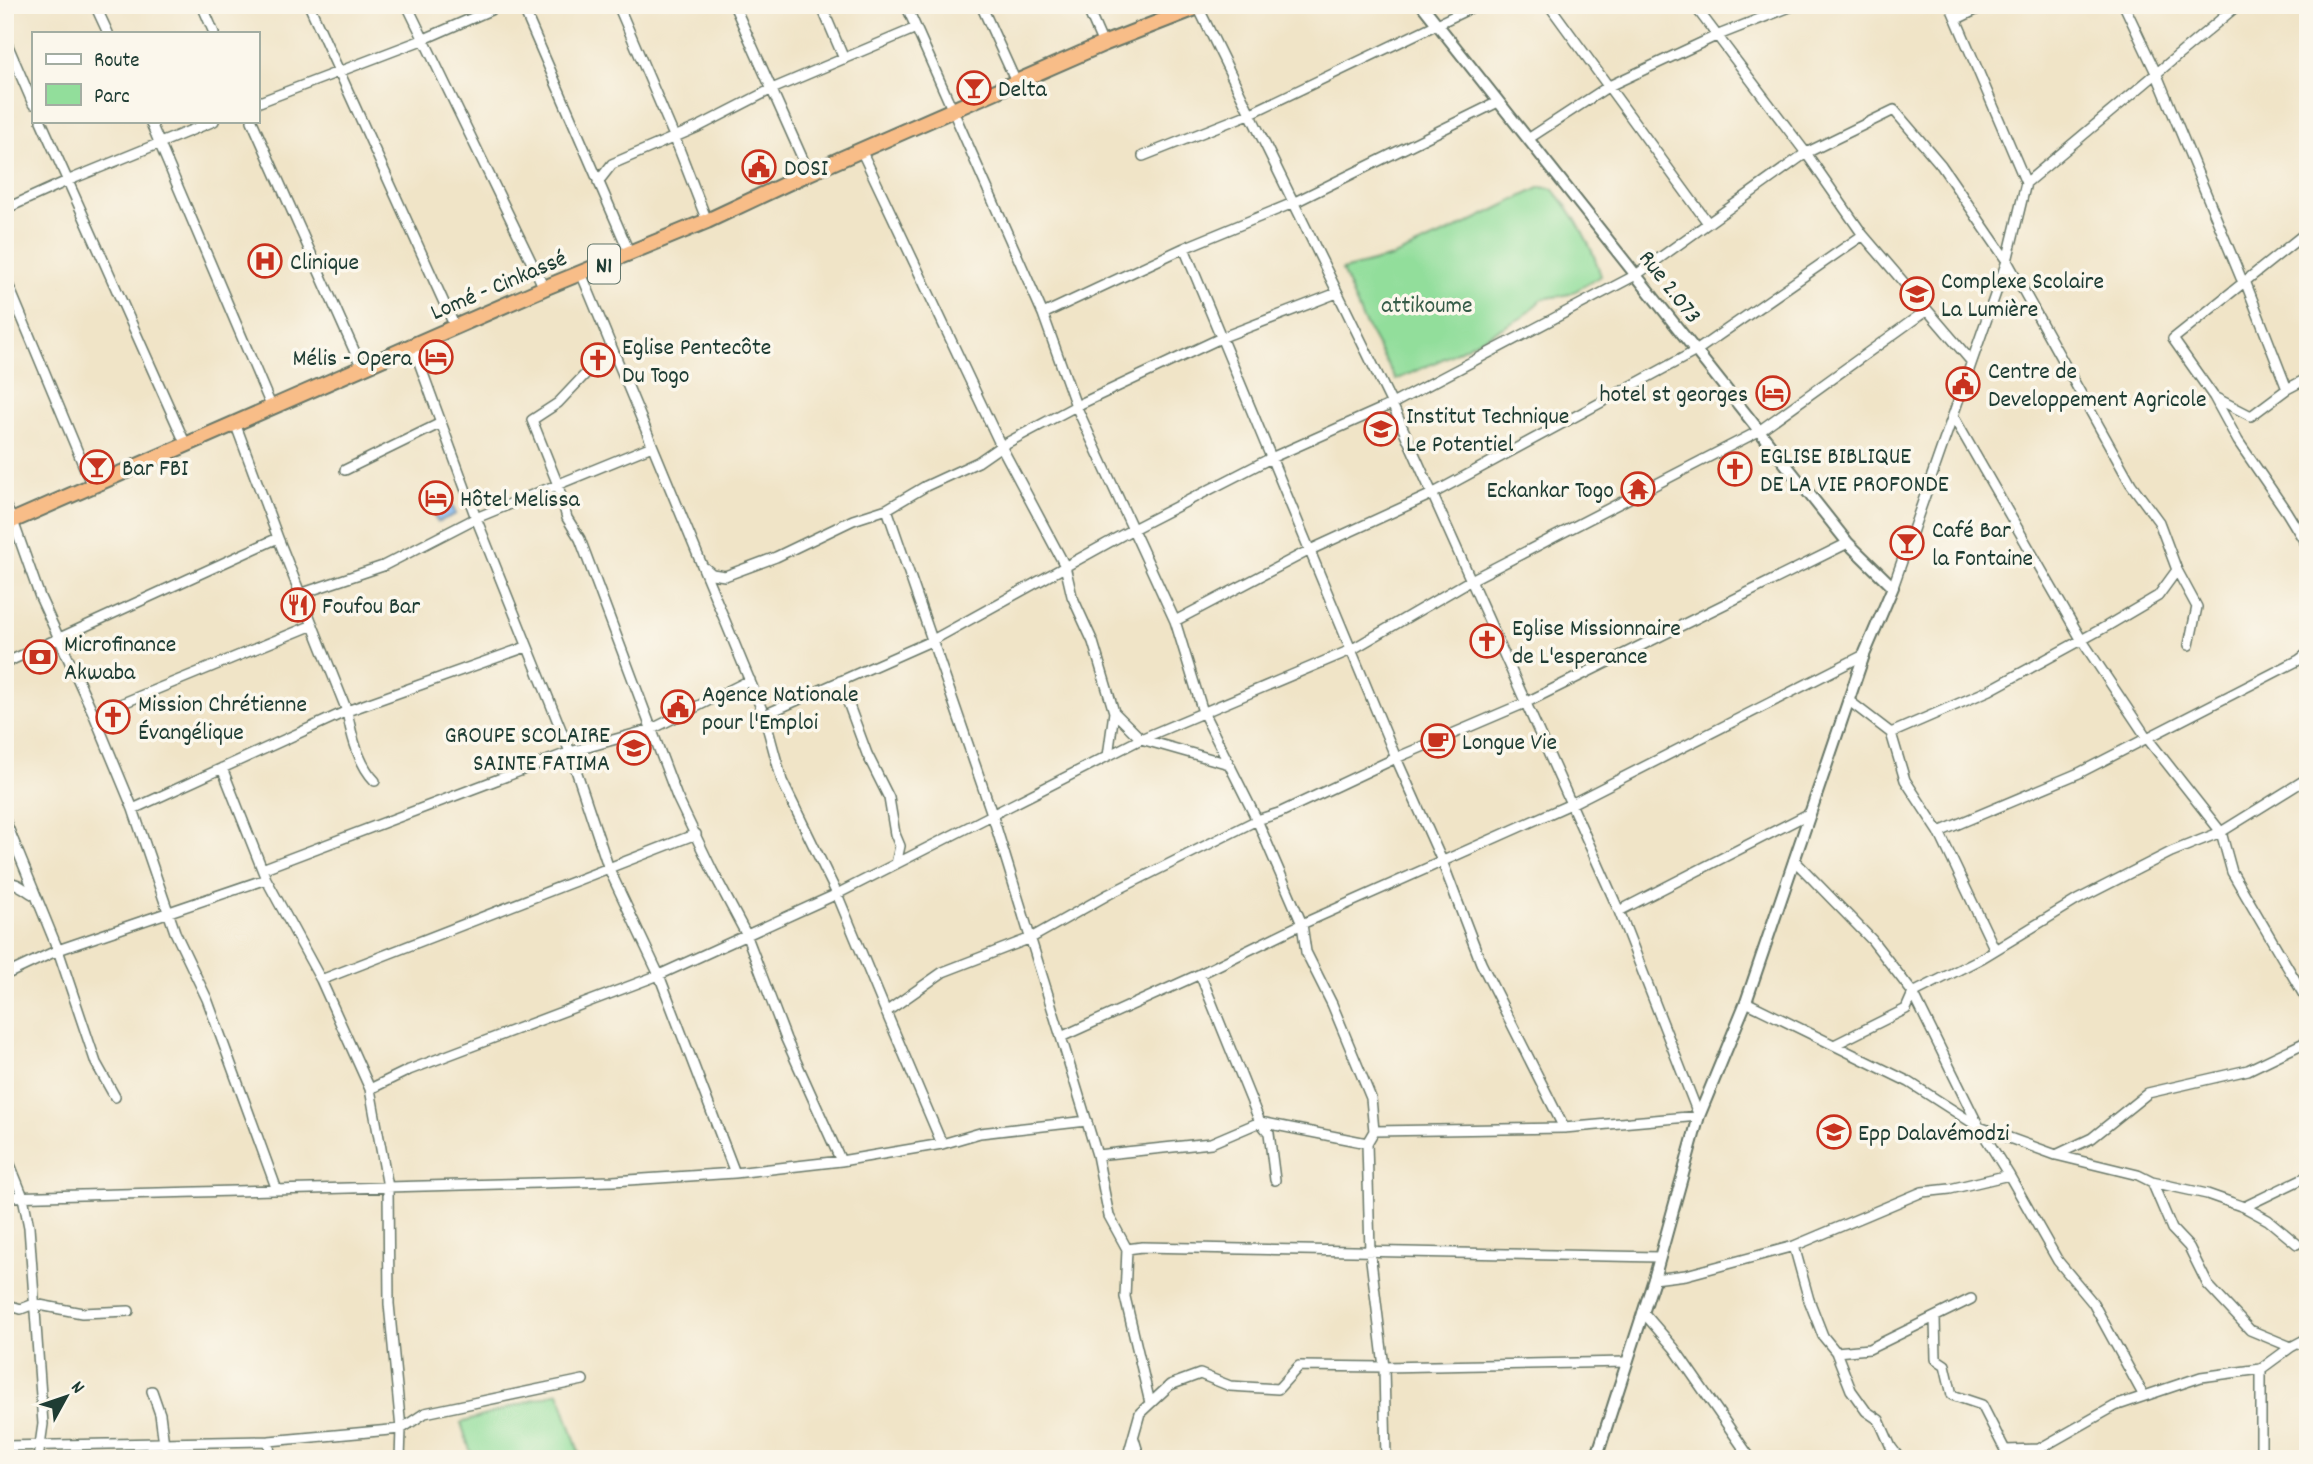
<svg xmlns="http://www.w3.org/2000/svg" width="2313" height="1464" font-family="Dekko,sans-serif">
<rect width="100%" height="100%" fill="#fbf7ec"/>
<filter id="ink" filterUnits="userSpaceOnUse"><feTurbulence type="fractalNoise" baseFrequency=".0143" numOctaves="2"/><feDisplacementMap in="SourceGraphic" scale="14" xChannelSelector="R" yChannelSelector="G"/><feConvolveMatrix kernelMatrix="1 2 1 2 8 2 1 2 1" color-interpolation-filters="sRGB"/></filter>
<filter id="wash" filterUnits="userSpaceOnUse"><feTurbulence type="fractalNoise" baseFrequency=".00686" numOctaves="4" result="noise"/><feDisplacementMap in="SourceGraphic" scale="28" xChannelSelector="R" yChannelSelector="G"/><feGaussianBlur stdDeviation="1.57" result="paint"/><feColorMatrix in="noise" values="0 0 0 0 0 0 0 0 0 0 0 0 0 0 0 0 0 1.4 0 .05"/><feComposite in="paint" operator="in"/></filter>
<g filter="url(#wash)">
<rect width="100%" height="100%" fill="#f0e4c7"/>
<path fill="#92de9b" stroke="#588e68" stroke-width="2" d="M1541 187 1553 189C1575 215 1591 243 1601 276L1570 294 1542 299 1523 317 1447 357 1396 380 1362 318 1342 270 1392 257 1458 228Z
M559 1392 581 1459H473L461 1423Z"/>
<path fill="#83b8f1" stroke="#517a92" stroke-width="2" d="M451 504 456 514 438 522 436 520 434 512Z"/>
</g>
<g filter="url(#ink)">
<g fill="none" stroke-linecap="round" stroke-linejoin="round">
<defs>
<path id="minor" d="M95 5 108 33
M202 5 214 33
M309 5 455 327
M407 5 544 288
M522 5 630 254
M618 5 674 136 707 221
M734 5 809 173
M821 5 844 59
M906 5 1043 314 1076 406 1175 621 1203 712 1257 820 1302 924 1306 952 1332 1004 1371 1098 1374 1131 1367 1143 1370 1252 1384 1367 1386 1459
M981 5 1016 82
M1086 5 1103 44
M1197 5 1392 404 1619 911 1699 1116 1564 1128 1374 1131
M1549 5 1708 223
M1694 5 1806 153 1863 235 1971 361
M1950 5 2026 183
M2124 5 2157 75 2241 278 2245 281 2287 389
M1957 19 1986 5
M5 39 33 104
M257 103 422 40 502 5
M41 121 186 445
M150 121 272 408
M252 121 362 368
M1528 139 1609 86 1716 36 1795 5
M861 150 1001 446 1065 566 1072 596 1093 642 1114 712 1141 739 1229 764
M1143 156 1249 114 1477 5
M598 182 612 164 698 127 772 89 916 28
M5 209 67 181 214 121
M2308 231 2173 339 2214 397 2238 441 2286 511 2308 547
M1184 248 1396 758 1442 861 1481 963 1564 1128
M581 273 764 715 782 781 837 894 886 1012 943 972 1031 938 1109 894 1257 820 1279 813 1396 758 1525 703 1848 543
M5 277 92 486
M1043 314 1184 248 1293 203 1498 102
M413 346 476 518 570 752 609 869 659 975 735 1173
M611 347 558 403 532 420 558 485 567 518 580 539 677 797 712 870 746 934 786 1039 841 1161
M2214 397 2251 416 2287 389 2308 378
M1953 416 2081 639 2147 738 2221 832 2232 872 2308 1002
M235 423 278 538 347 711C351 734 358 764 375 781
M345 470 441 423
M5 505 13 521 40 597 94 715 133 809 175 932 207 999 277 1190
M887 509 992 814 1061 1037
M705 568 712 574 725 576 776 557 853 520 887 509 926 486 978 462 1001 446 1076 406 1223 337 1337 293
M1893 587 2007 261 2026 183 2238 5
M300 594 383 566 476 518 652 446
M1175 621 1310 550 1432 494 1696 351 1863 235
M5 663 278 538
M840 681 867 754 889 798 895 834 900 846 896 864
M1848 700 1891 733 1905 780 1939 832 1995 950
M94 715 313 625
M764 715 931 641 1133 529 1271 458 1392 404 1636 275 1806 153 1894 110 1941 165 2007 261 2131 484 2159 522 2177 570 2197 607 2189 645
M1891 733 1990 690 2107 626 2158 596 2177 570
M1108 756 1114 712
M222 768 266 879 321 980 370 1089 388 1187 389 1304 401 1429 400 1459
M133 809 347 711 526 647
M5 820 58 950 96 1063 115 1097
M1939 832 2079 773 2299 660 2308 653
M1794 860 1872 940 1913 993 1979 1127 2009 1175 2058 1261 2093 1303 2144 1396
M262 869 570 752 652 729 750 680
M5 882C17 881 26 891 36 896
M1619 911 1810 813
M1200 974 1260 1122 1269 1133 1275 1180
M5 975 58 950 266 879
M321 980 696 834
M1746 1002 1909 1082 1979 1127 2056 1155 2138 1175 2152 1182 2207 1194 2244 1207 2308 1176
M886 1012 942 1144
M1836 1044 1906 1009 1913 993 1982 958 2077 900 2171 852 2221 832 2308 778
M370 1089 409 1070 659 975 837 894 1141 739 1351 650 1471 580 1759 431 1927 310
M5 1152 23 1197 29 1227 43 1424 38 1459
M1097 1155 1211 1143 1260 1122 1367 1143
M2056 1155 2092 1138 2148 1093 2248 1070 2308 1041
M2152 1182 2172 1229 2189 1247 2208 1285 2250 1330 2291 1347 2261 1369V1459
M5 1197 613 1181 735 1173 841 1161 942 1144 980 1133 1087 1121
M2244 1207 2268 1220 2297 1244
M1794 1246 1809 1300 1823 1336 1836 1352 1851 1390 1866 1411 1879 1420 1891 1447 1900 1459
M1127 1249 1142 1247 1659 1257
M1654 1279 1686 1275 1794 1246 1922 1192 1950 1189 2009 1175
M5 1307 11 1306 21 1309 34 1304 82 1313 129 1311
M1643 1312 1674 1348 1751 1459
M1935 1318 1936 1359 1945 1365 1952 1395 1982 1405 2005 1450 2039 1449
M2291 1347 2308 1338
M1836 1352 1869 1349 1971 1299
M152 1391 160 1414 164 1444
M1150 1403 1125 1297 1127 1249 1109 1216 1097 1155 1061 1037 1200 974 1302 924 1571 804 1864 655
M1134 1439 1140 1459
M269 1441 270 1459
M5 1446 269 1441 401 1429 425 1413 583 1380
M1127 1459 1140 1413 1170 1385 1200 1374 1230 1386 1278 1389 1299 1366 1384 1367 1627 1362
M2037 1459 2039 1449 2115 1406 2201 1377 2261 1369"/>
<path id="tertiary" d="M1422 5 1848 543 1893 587 1864 655 1746 1002 1699 1116 1654 1279 1596 1459"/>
<path id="trunk" d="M5 524 544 288 707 221 809 173 1103 44 1203 5"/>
</defs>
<use href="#minor" stroke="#687767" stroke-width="12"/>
<use href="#tertiary" stroke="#687767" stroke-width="14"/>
<use href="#trunk" stroke="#687767" stroke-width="18"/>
<use href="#minor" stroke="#fff" stroke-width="9"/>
<use href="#tertiary" stroke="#fff" stroke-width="10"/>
<use href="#trunk" stroke="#f8bd88" stroke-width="14"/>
</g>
</g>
<defs>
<symbol id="bar-ring" viewBox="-11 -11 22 22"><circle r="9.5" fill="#fbf7ec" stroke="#c8321e" stroke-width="1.5"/><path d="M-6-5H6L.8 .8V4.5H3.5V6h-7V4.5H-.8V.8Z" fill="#c8321e"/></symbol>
<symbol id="civic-ring" viewBox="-11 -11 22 22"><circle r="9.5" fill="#fbf7ec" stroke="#c8321e" stroke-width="1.5"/><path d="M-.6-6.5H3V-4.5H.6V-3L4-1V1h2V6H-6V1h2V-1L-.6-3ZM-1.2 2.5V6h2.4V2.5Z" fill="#c8321e"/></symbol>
<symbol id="hospital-ring" viewBox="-11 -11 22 22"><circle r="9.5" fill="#fbf7ec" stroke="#c8321e" stroke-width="1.5"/><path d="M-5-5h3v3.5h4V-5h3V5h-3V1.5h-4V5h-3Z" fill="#c8321e"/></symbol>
<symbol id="school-ring" viewBox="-11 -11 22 22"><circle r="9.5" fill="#fbf7ec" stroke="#c8321e" stroke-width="1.5"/><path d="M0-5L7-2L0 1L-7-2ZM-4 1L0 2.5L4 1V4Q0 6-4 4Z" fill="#c8321e"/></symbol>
<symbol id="hotel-ring" viewBox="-11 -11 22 22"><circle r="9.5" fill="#fbf7ec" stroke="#c8321e" stroke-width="1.5"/><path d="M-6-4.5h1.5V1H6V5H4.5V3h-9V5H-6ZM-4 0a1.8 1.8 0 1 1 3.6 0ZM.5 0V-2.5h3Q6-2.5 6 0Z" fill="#c8321e"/></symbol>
<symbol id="church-ring" viewBox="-11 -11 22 22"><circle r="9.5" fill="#fbf7ec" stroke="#c8321e" stroke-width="1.5"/><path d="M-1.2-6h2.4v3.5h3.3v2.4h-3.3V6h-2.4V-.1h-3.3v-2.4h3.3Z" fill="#c8321e"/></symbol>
<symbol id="temple-ring" viewBox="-11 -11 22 22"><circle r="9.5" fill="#fbf7ec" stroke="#c8321e" stroke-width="1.5"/><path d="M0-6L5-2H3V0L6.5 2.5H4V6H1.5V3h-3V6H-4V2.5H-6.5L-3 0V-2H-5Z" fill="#c8321e"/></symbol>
<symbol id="restaurant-ring" viewBox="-11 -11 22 22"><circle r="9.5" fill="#fbf7ec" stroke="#c8321e" stroke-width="1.5"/><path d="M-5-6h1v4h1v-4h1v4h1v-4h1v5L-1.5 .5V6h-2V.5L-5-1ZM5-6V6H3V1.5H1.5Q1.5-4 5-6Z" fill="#c8321e"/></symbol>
<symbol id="bank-ring" viewBox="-11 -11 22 22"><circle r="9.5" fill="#fbf7ec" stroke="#c8321e" stroke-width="1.5"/><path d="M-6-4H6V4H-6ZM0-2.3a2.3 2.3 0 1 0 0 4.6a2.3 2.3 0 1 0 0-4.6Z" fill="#c8321e"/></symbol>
<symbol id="cafe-ring" viewBox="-11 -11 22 22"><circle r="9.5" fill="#fbf7ec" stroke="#c8321e" stroke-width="1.5"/><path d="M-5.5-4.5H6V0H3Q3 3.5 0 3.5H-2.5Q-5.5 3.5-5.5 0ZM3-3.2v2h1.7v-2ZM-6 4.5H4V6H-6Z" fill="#c8321e"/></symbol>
</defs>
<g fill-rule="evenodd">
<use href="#bar-ring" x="955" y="69" width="38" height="38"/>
<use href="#civic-ring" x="740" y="148" width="38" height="38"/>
<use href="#hospital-ring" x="246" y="242" width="38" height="38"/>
<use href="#school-ring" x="1898" y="275" width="38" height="38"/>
<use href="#hotel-ring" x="417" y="338" width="38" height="38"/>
<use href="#church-ring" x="579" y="341" width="38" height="38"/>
<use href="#civic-ring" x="1944" y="365" width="38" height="38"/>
<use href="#hotel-ring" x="1754" y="374" width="38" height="38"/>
<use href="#school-ring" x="1362" y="410" width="38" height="38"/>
<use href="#bar-ring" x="78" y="448" width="38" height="38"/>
<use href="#church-ring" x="1716" y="450" width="38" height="38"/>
<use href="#temple-ring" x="1619" y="470" width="38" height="38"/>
<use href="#hotel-ring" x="417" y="479" width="38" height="38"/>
<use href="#bar-ring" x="1888" y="524" width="38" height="38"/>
<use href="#restaurant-ring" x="279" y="586" width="38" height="38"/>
<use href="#church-ring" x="1468" y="622" width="38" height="38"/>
<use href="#bank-ring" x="21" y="638" width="38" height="38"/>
<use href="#civic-ring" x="659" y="688" width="38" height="38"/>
<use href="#church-ring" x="94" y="698" width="38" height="38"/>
<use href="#cafe-ring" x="1419" y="722" width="38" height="38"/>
<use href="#school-ring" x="615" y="729" width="38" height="38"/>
<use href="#school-ring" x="1815" y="1113" width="38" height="38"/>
</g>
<g text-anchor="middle" stroke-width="7" stroke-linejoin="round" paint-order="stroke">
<rect fill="#fbf7ec" stroke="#61756b" stroke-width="2" x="588" y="244.5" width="32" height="39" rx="5"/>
<g font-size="23" font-weight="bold" fill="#1f3d34">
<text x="604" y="272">N1</text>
</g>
<g font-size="24" fill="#1f3d34" stroke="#fbf7ec" text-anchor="start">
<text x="998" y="96">Delta</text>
<text x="784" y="175">DOSI</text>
<text x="290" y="269">Clinique</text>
<text x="1941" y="288">Complexe Scolaire<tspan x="1941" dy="28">La Lumière</tspan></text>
<text x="622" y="354">Eglise Pentecôte<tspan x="622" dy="28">Du Togo</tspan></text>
<text x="412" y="365" text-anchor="end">Mélis - Opera</text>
<text x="1988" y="378">Centre de<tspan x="1988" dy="28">Developpement Agricole</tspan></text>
<text x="1748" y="401" text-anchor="end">hotel st georges</text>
<text x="1406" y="423">Institut Technique<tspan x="1406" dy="28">Le Potentiel</tspan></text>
<text x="1760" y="463">EGLISE BIBLIQUE<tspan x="1760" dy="28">DE LA VIE PROFONDE</tspan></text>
<text x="122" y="475">Bar FBI</text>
<text x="1614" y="497" text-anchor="end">Eckankar Togo</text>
<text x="460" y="506">Hôtel Melissa</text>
<text x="1932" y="537">Café Bar<tspan x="1932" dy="28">la Fontaine</tspan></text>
<text x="322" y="613">Foufou Bar</text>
<text x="1512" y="635">Eglise Missionnaire<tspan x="1512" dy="28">de L'esperance</tspan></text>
<text x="64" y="651">Microfinance<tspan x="64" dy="28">Akwaba</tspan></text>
<text x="702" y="701">Agence Nationale<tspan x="702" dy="28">pour l'Emploi</tspan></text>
<text x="138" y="711">Mission Chrétienne<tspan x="138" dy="28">Évangélique</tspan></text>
<text x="610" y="742" text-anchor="end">GROUPE SCOLAIRE<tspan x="610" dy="28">SAINTE FATIMA</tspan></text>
<text x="1462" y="749">Longue Vie</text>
<text x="1858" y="1140">Epp Dalavémodzi</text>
</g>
<g font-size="24" fill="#1f3d34" stroke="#fbf7ec">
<text transform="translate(498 284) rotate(-23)" y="8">Lomé - Cinkassé</text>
<text transform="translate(1671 286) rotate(52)" y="8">Rue 2.073</text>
</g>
<g font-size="24" fill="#365d49" stroke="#fbf7ec">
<text x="1427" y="312">attikoume</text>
</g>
</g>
<rect width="2313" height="1464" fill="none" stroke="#fbf7ec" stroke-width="28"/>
<rect x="32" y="32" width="228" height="91" fill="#fbf7ec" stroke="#a3ada2" stroke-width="2"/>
<rect x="46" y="54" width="35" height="10" fill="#ffffff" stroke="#a3ada2" stroke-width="2"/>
<text x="94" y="66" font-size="21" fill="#1f3d34">Route</text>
<rect x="46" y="84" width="35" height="21" fill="#92de9b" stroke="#a3ada2" stroke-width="2"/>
<text x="94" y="102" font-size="21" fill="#1f3d34">Parc</text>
<g transform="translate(66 1397) rotate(50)" stroke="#fbf7ec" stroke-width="5" paint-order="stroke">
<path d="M0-5L12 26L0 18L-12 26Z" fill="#1f3d34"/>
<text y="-10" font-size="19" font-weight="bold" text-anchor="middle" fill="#1f3d34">N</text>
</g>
</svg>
